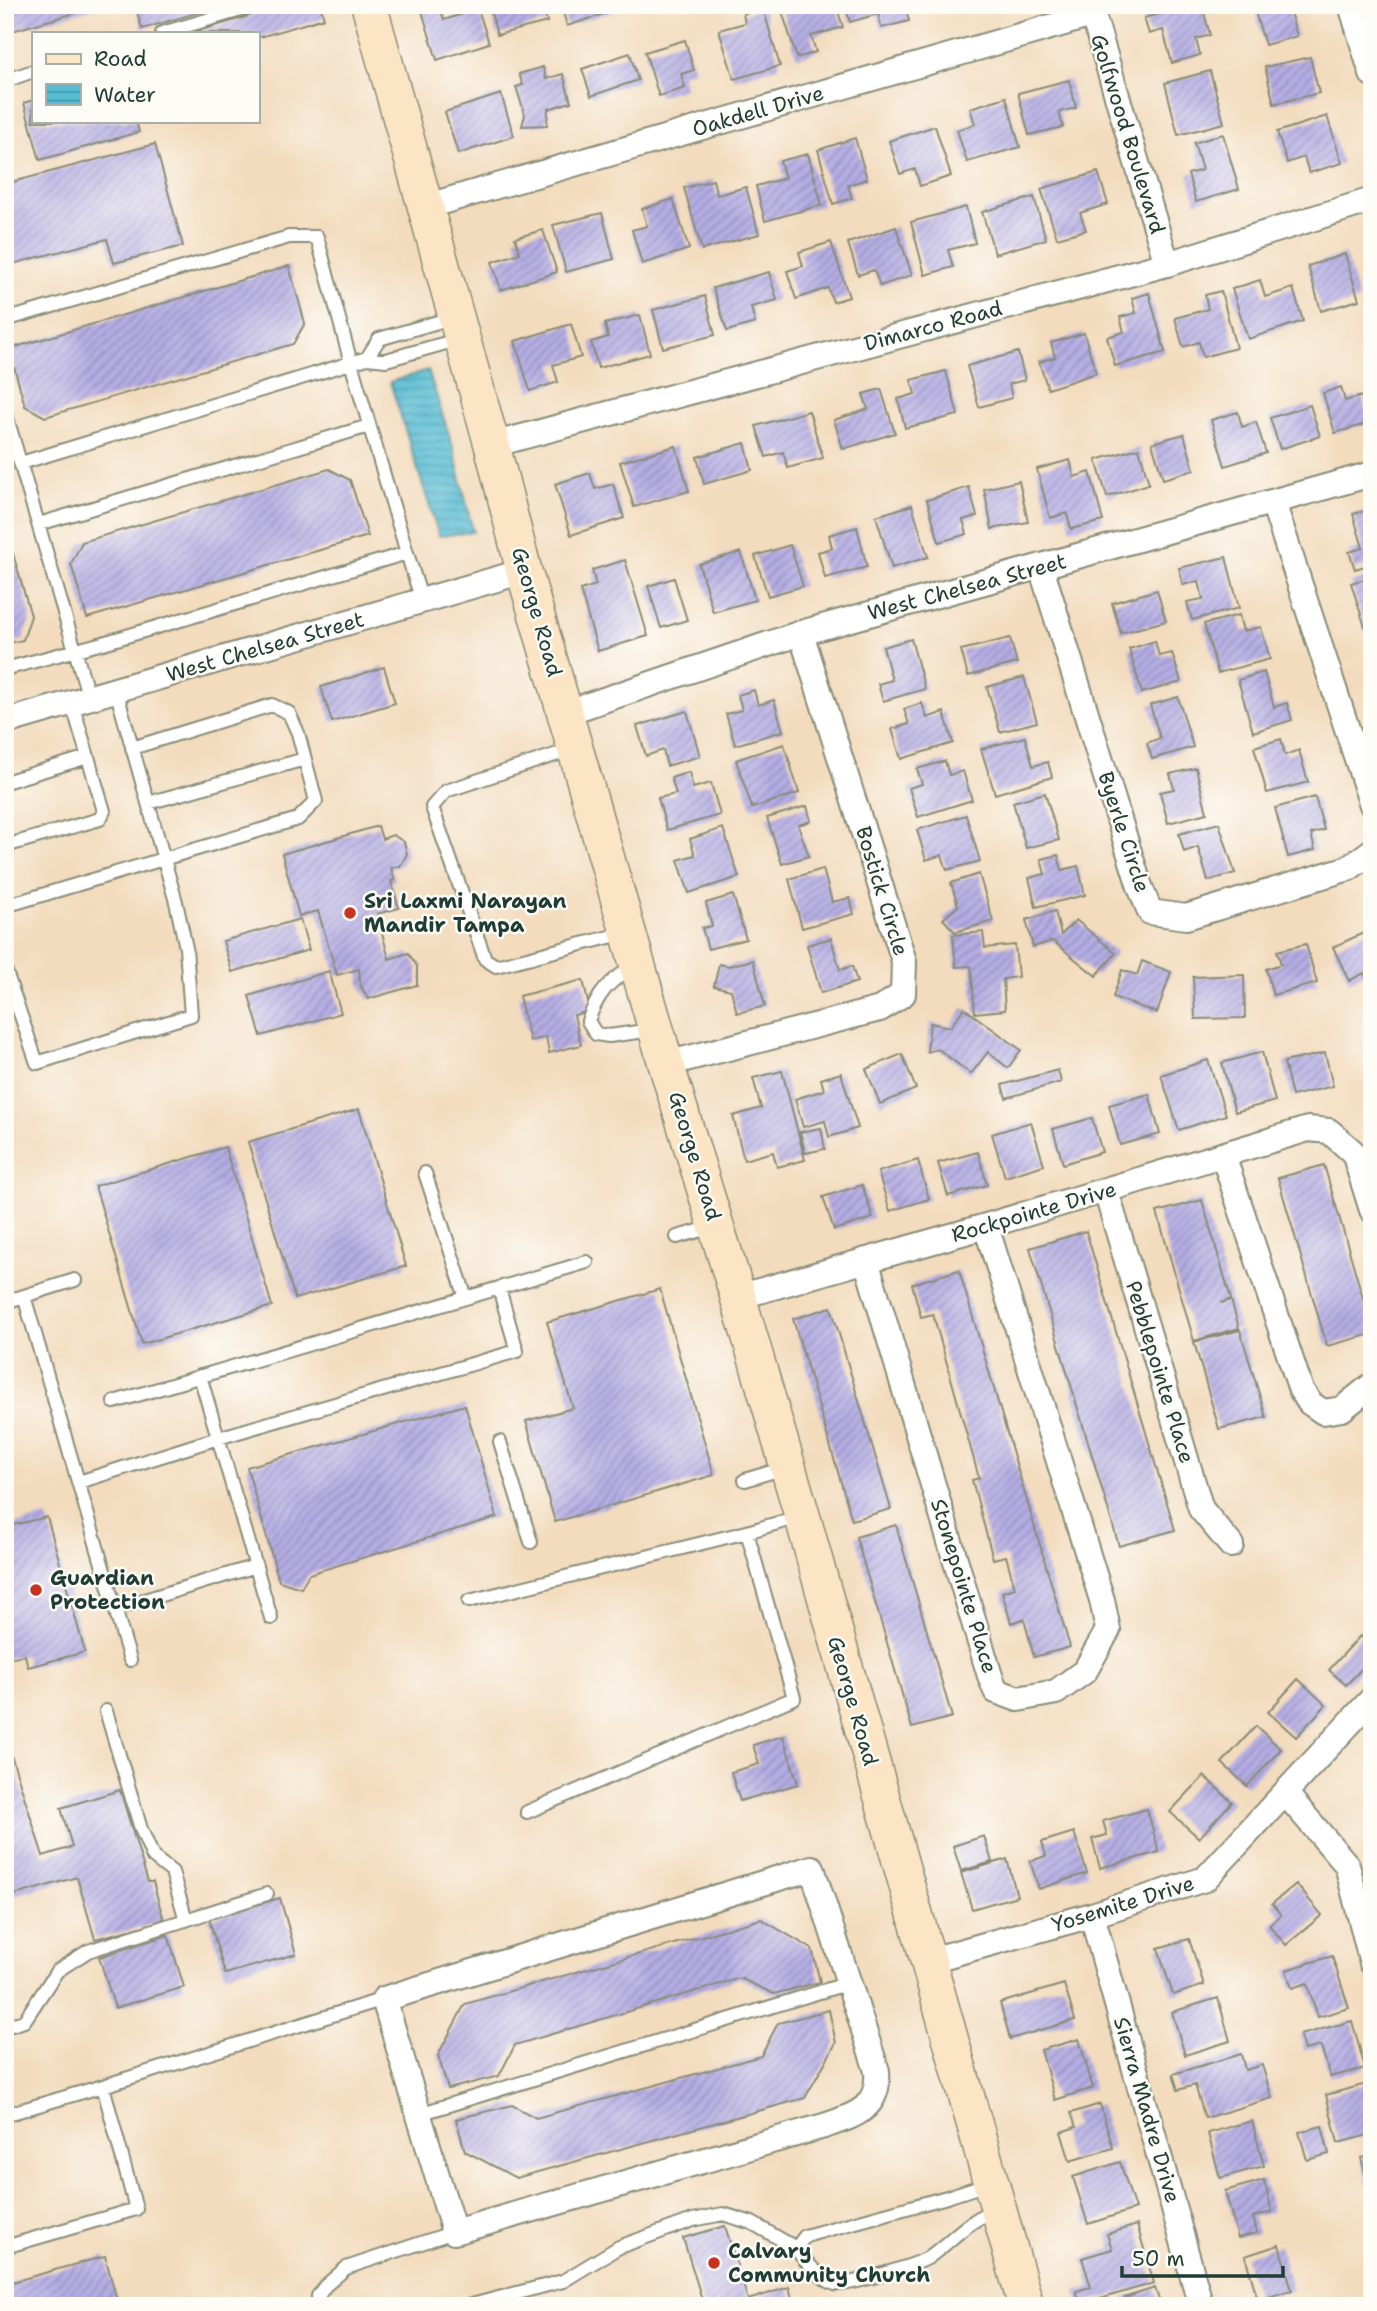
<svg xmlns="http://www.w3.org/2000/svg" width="1377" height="2311" font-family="'Shantell Sans',sans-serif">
<defs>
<pattern id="water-rules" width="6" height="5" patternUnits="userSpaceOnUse" patternTransform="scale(1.75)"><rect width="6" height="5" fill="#56bdd4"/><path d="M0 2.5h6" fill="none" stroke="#479bad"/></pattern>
<pattern id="building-hatch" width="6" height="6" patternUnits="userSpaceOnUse" patternTransform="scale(1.75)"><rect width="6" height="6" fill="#b5ade4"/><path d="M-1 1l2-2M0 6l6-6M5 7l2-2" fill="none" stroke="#938eba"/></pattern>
</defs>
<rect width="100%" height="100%" fill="#fdfcf7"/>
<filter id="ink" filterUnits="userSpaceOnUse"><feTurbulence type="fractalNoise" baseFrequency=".0143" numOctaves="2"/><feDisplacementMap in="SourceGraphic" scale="14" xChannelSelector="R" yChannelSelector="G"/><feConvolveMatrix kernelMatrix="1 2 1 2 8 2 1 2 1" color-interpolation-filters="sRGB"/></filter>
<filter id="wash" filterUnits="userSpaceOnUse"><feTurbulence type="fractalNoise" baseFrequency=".00686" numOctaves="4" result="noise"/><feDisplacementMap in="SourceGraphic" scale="28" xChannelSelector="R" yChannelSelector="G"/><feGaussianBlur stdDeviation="1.57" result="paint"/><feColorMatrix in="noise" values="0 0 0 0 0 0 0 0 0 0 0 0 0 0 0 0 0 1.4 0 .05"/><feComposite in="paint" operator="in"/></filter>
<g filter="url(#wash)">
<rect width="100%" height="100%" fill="#f3dbbd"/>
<path fill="url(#water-rules)" stroke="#3a7d84" stroke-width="2" d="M428 370 454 450 473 532 439 536 390 382Z"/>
<g id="blocks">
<path fill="url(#building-hatch)" d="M5 5H100V6L5 33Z
M146 5H219L220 6 142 29 136 8Z
M286 5H320L324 18 257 38V33H192Z
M431 5H439L444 20 478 9 489 43 437 60 421 8Z
M489 5H543L547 22 497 35Z
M561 5H618L619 9 567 26Z
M780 5H836L843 27 811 36 816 52 797 58Z
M845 5H905L909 21 881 28 878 14 850 22Z
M1193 5H1202L1210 35 1196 39 1200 55 1172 63 1163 30 1149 34 1144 18Z
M1253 5H1288L1297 36 1265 45Z
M763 8 780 66 734 79 719 30 745 23 743 14Z
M685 40 694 70 681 74 685 88 659 96 645 52Z
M630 53 638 80 591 96 582 69Z
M1310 57 1319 93 1274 104 1265 67Z
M543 67 546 79 563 74 571 102 548 109 547 125 522 126 525 115 516 87 523 85 519 74Z
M1210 71 1224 123 1178 135 1165 83Z
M1069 80 1076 108 1059 112 1063 127 1029 135 1018 93Z
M501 94 514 136 458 154 445 112Z
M1006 97 1020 147 967 162 957 130 975 124 970 108Z
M33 100V121H136L139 132 40 160 24 103Z
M1327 116 1342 163 1309 173 1304 157 1287 163 1277 132Z
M935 126 951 176 920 186 915 169 900 174 889 141Z
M1223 134 1239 189 1196 202 1188 174 1202 170 1194 143Z
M855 138 867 179 848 185 852 198 833 204 818 150Z
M155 144 183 246 114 263 107 239 5 266V184Z
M808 154 822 205 765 221 756 186 785 178 780 161Z
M1098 172 1108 204 1080 213 1086 230 1057 238 1041 189Z
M713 180 717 195 746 187 759 234 702 250 684 188Z
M1034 197 1046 239 995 254 982 212Z
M673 199 689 249 642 264 632 230 647 226 642 209Z
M966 207 975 243 948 250 953 267 925 275 911 222Z
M602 213 614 259 566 272 553 225Z
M896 227 912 275 880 286 874 270 858 275 848 243Z
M543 230 557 272 501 290 492 262 520 253 515 238Z
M831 242 849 297 833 302 828 288 796 299 787 271 803 266 799 252Z
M1345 254 1359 300 1321 311 1308 266Z
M289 266 305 323 293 344 45 417 25 406 9 349Z
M769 272 777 300 751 307 755 323 727 331 713 288Z
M1260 280 1265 297 1293 288 1303 321 1248 339 1232 289Z
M1221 291 1236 348 1203 357 1199 342 1183 347 1175 318 1208 309 1205 295Z
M1149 293 1165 352 1115 366 1107 337 1124 332 1120 317 1136 313 1132 298Z
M705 296 715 335 663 348 653 310Z
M640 315 650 354 598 368 591 342 608 337 605 324Z
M571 324 581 357 553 365 558 382 530 391 515 341Z
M1084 333 1096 373 1048 389 1039 362 1055 357 1051 343Z
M1018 352 1025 380 1009 384 1012 398 979 407 967 366Z
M946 371 958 415 905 428 898 399 915 394 911 380Z
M1341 387 1345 401 1362 396 1370 423 1335 433 1323 393Z
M881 389 895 433 843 449 834 420 868 409 863 394Z
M1310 405 1320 436 1280 449 1270 418Z
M809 411 823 458 788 468 783 452 766 457 756 426Z
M1238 412 1242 427 1256 422 1266 453 1225 466 1211 420Z
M1184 434 1194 470 1163 479 1152 443Z
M745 443 752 470 704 484 697 457Z
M676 446 689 491 634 507 620 462Z
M1139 448 1149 484 1107 497 1096 460Z
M1070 460 1074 477 1090 472 1103 521 1071 529 1067 513 1050 518 1037 469Z
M329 469 350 480 368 536 87 618 71 564 82 542Z
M590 473 595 489 613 484 624 518 571 535 555 484Z
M1019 481 1028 522 992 529 984 489Z
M969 487 977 516 963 520 967 534 939 542 927 500Z
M912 505 928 557 892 568 876 516Z
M1372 509V564L1355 569 1349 552 1363 548 1353 514Z
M5 526 31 616 23 640 5 644Z
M857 527 867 567 825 578 818 552 832 548 829 535Z
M790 545 803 586 768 596 755 556Z
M741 552 755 600 713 612 699 564Z
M1226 557 1239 608 1192 620 1187 602 1203 599 1199 581 1183 585 1179 568Z
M625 560 648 636 598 651 580 590 596 585 592 570Z
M1372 577V625L1365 627 1351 583Z
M674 578 687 620 661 628 648 586Z
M1157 590 1166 621 1121 633 1112 603Z
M1239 615 1243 631 1261 627 1270 659 1218 673 1204 624Z
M1010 638 1017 663 968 676 961 650Z
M911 639 925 689 883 701 878 684 892 680 883 647Z
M1155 641 1159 656 1172 653 1181 682 1142 693 1129 649Z
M384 667 395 703 332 722 321 687Z
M1264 672 1274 707 1287 703 1292 720 1253 732 1238 680Z
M1024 677 1037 722 1000 732 987 687Z
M754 690 758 705 774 700 783 731 735 745 726 714 742 710 738 695Z
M1178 697 1193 747 1152 759 1147 743 1160 738 1150 705Z
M922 703 927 718 944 712 953 743 901 759 892 729 909 724 904 709Z
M687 711 700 756 667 766 663 750 646 756 637 726Z
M1025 737 1033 766 1048 762 1052 777 995 794 981 749Z
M1281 739 1285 755 1299 750 1308 782 1267 793 1254 747Z
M784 744 799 793 752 808 736 760Z
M945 761 949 775 963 771 972 800 918 817 909 788 922 784 917 769Z
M1196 768 1207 813 1168 823 1160 792 1174 789 1170 774Z
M689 772 693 788 711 783 720 815 667 830 658 798 676 794 671 778Z
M1045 793 1059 840 1026 848 1013 802Z
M1315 797 1324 830 1311 834 1315 850 1288 857 1275 808Z
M807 806 811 821 798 825 809 856 782 864 767 818Z
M966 815 980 861 947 870 942 855 926 860 917 830Z
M1219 823 1235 873 1208 881 1198 847 1184 852 1179 834Z
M378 826 382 839 393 835 404 842 407 854 400 866 391 868 395 880 391 881 399 908 377 914 389 959 408 953 417 966V985L368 999 360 984 359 969 337 975 318 911 299 916 282 854Z
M723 828 739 877 689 893 678 860 695 855 690 839Z
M1058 855 1062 870 1078 866 1085 895 1036 907 1029 878 1045 874 1041 859Z
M823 869 832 902 850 898 854 914 802 928 789 879Z
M979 874 993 921 955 932 943 919 958 906 951 883Z
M733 895 746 939 708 949 702 928 712 926 706 903Z
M1055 911 1061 935 1076 920 1116 953 1096 976 1053 941 1033 947 1026 920Z
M300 919 309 950 232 972 223 941Z
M1372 929V990L1364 973 1349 981 1333 947Z
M983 932 985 948 1015 945 1018 977 1003 979 1005 1010 975 1013 971 966 956 967 953 935Z
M831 938 840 970 852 966 857 982 821 993 807 945Z
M1306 944 1317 983 1273 995 1266 969 1281 964 1277 951Z
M753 960 765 1006 737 1013 731 990 714 986 719 964 728 966Z
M1142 961 1171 972 1157 1013 1113 997 1122 970 1137 975Z
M329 971 341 1013 261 1036 249 996Z
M1244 975 1245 1018 1195 1019 1193 977Z
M583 980 590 1011 574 1015 581 1045 549 1053 546 1037 530 1041 519 996Z
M964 1008 1021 1050 1008 1068 988 1052 971 1074 938 1049 927 1052 930 1023 950 1027Z
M1262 1052 1275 1101 1235 1112 1222 1063Z
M1325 1053 1333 1086 1292 1096 1284 1062Z
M902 1054 916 1089 880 1104 866 1069Z
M1208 1060 1226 1115 1179 1130 1161 1075Z
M1058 1070 1061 1082 1006 1098 1002 1085Z
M782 1071 805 1160 777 1167 773 1152 744 1160 733 1116 761 1108 753 1078Z
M841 1073 858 1128 829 1137 825 1121 803 1127 795 1099 824 1090 821 1079Z
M1149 1094 1160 1134 1120 1145 1109 1105Z
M359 1109 406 1266 295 1299 248 1142Z
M1092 1118 1102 1152 1063 1164 1053 1129Z
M1031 1122 1044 1165 1005 1177 992 1134Z
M821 1128 825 1149 805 1153 800 1132Z
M225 1147 272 1306 142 1344 95 1186Z
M978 1152 987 1185 948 1196 938 1163Z
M918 1160 929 1199 890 1211 878 1172Z
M1324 1165 1372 1329V1334L1327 1346 1278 1178Z
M862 1185 873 1218 834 1230 823 1197Z
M1202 1200 1231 1299 1221 1303 1231 1300 1239 1328 1194 1341 1157 1212Z
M1086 1231 1175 1530 1119 1546 1030 1248Z
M959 1270 1070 1647 1034 1657 1024 1619 1011 1623 1002 1592 1015 1588 1006 1556 993 1559 972 1480 979 1478 933 1314 921 1317 912 1284Z
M660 1289 714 1475 555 1522 526 1421 573 1408 547 1322Z
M831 1307 891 1509 852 1520 793 1319Z
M1240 1330 1266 1417 1219 1429 1194 1342Z
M465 1405 497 1517 309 1574 301 1588 279 1581 247 1467Z
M47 1517 85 1652 28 1667 25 1655 5 1659V1527Z
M896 1525 952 1717 912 1728 856 1537Z
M1360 1636 1372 1646V1658L1346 1685 1329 1670Z
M1298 1679 1326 1705 1296 1737 1268 1712Z
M1256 1726 1281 1749 1247 1786 1222 1763Z
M783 1736 798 1784 740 1801 731 1772 759 1764 753 1745Z
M11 1755 43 1856 72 1847 61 1808 120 1790 148 1882H153L164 1921 95 1939 77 1877 5 1898V1756Z
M1204 1776 1232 1802 1199 1838 1170 1812Z
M1147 1809 1159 1852 1100 1868 1092 1839 1107 1835 1103 1821Z
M1074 1832 1087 1873 1039 1889 1030 1861 1046 1856 1042 1842Z
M984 1836 992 1862 961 1871 953 1846Z
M1007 1859 1017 1896 972 1909 961 1873Z
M1296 1884 1322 1915 1286 1945 1269 1925 1281 1915 1272 1904Z
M280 1898 296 1954 225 1974 209 1919Z
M761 1919 812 1949 820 1982 774 1994 740 1978 515 2045 499 2076 448 2089 438 2055 465 2004Z
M168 1935 184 1987 115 2008 99 1957Z
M1189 1939 1204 1985 1173 1995 1158 1948Z
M1332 1956 1349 2008 1318 2017 1307 1983 1292 1988 1286 1970Z
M1064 1984 1075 2020 1010 2039 1000 2003Z
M1218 1998 1230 2041 1185 2055 1172 2012Z
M829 2010 836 2043 805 2098 516 2178 465 2151 456 2119 512 2105 536 2118 761 2056 778 2023Z
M1352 2021 1365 2068 1330 2077 1321 2046 1304 2050 1300 2035Z
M1079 2039 1093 2088 1055 2100 1041 2050Z
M1241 2054 1245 2070 1262 2065 1272 2098 1205 2118 1195 2085 1178 2090 1173 2074Z
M1370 2083 1372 2134 1338 2143 1326 2095Z
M1100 2104 1113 2148 1070 2161 1061 2132 1076 2127 1071 2113Z
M1252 2121 1264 2166 1220 2178 1208 2133Z
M1322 2126 1329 2154 1307 2160 1299 2132Z
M1372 2156V2193L1371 2194 1361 2158Z
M1120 2162 1135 2209 1088 2224 1073 2177Z
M1264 2180 1272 2212 1253 2217 1257 2233 1238 2238 1225 2191Z
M1137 2225 1154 2283 1080 2305 1076 2291 1091 2287 1082 2258 1112 2249 1107 2234Z
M725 2226 748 2300 789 2287 794 2306H704L683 2238Z
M1279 2245 1292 2290 1258 2300 1245 2256Z
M105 2256 117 2300 113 2306H5V2284Z
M1155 2288 1161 2306H1126L1124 2298Z"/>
</g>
</g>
<g filter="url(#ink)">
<use href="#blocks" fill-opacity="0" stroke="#898c78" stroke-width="2"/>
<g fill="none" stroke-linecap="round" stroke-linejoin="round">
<defs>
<path id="lane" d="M162 33 258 5
M5 81 33 71
M5 320 289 237H317L351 363 407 553 103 643 5 669
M367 358 379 339 455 317
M5 411 89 698
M21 463 367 358 386 360 460 339
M39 524 369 426
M407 553 422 601
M573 749 446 791 432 807 485 959 496 966 625 933
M5 782 88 757
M148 803 305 759
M5 846 100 819 104 811 72 703
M5 906 298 819 316 801 298 733 289 713 272 705 132 748
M634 966C609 981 598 993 588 1021L596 1034 609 1036 652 1030
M5 969 37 1063 191 1015 186 948 176 902 116 690
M425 1173 466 1298
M677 1237 713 1227
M24 1296 130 1660
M5 1302 75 1280
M200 1376 271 1618
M114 1402 587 1262
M500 1442 531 1542
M745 1480 784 1468
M79 1482 218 1438 517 1351 499 1288
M747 1532 802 1516
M469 1601 747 1532 794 1698 527 1812
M115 1609 256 1566
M106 1711 141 1829 153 1857 172 1872 186 1920
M5 2027 24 2021 57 1971 88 1951 267 1894
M103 2086 384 1999
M419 2114 849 1983
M5 2115 103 2086 136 2209 5 2247
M990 2183 947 2197 805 2236 796 2248C803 2260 821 2279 835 2284 845 2287 920 2264 929 2257 954 2239 966 2221 996 2210
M318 2306V2296L325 2286 346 2268 454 2232
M468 2306 563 2281 619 2247 693 2220 723 2214 752 2223 796 2248"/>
<path id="street" d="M1090 5 1167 264
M1351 5 1372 74
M424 207 1092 15
M492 445 1167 264 1372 200
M1273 502 1372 805
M1041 567 1139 884 1150 912 1186 917 1349 868 1372 851
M565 713 801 633 1372 474
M5 722 524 571
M666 1064 880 1009 903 994 904 961 801 633
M1223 1155 1301 1390 1310 1403 1323 1412 1342 1409 1372 1385
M1106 1191 1201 1509 1231 1545
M866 1260 990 1676 996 1691 1018 1699 1056 1692 1085 1671 1108 1630 1102 1600 986 1226
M738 1297 986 1226 1308 1129 1329 1131 1354 1153 1372 1210
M1286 1794 1347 1865 1372 1963
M812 1868 877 2071C880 2109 854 2116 824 2126L454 2232 384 1999Z
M1092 1915 1201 2306
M927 1961 1092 1915 1205 1879 1372 1699"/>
<path id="secondary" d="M369 5 492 445 524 571 666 1064 738 1297 802 1515 1026 2306"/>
</defs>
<use href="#lane" stroke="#898c78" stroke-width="16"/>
<use href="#street" stroke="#898c78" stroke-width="28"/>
<use href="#secondary" stroke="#898c78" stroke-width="38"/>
<use href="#lane" stroke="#fff" stroke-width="12"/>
<use href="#street" stroke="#fff" stroke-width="24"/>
<use href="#secondary" stroke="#fce5c4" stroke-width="35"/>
</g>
</g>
<g fill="#c8321e" stroke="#fdfcf7" stroke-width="2.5">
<circle cx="350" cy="913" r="7"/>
<circle cx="36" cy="1590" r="7"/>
<circle cx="714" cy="2263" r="7"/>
</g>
<g text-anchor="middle" stroke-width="5" stroke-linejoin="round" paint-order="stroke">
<g font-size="21" fill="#1f3d34" stroke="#fdfcf7">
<text transform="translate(758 111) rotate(-16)" y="7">Oakdell Drive</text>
<text transform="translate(1128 134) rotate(73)" y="7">Golfwood Boulevard</text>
<text transform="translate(933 326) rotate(-15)" y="7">Dimarco Road</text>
<text transform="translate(967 587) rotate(-15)" y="7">West Chelsea Street</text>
<text transform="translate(537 612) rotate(74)" y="7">George Road</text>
<text transform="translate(265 647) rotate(-16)" y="7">West Chelsea Street</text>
<text transform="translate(1124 832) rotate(72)" y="7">Byerle Circle</text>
<text transform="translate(882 891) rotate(73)" y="7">Bostick Circle</text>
<text transform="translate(695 1156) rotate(73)" y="7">George Road</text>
<text transform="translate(1034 1212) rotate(-16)" y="7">Rockpointe Drive</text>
<text transform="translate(1160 1372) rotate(73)" y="7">Pebblepointe Place</text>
<text transform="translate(964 1586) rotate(73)" y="7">Stonepointe Place</text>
<text transform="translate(853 1701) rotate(74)" y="7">George Road</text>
<text transform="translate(1123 1904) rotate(-17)" y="7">Yosemite Drive</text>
<text transform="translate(1147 2110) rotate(74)" y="7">Sierra Madre Drive</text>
</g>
<g font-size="21" font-weight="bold" fill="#1f3d34" stroke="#fdfcf7" text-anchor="start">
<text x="364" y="908">Sri Laxmi Narayan<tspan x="364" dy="24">Mandir Tampa</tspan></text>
<text x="50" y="1585">Guardian<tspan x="50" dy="24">Protection</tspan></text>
<text x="728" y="2258">Calvary<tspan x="728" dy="24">Community Church</tspan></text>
</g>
</g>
<rect width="1377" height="2311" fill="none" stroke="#fdfcf7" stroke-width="28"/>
<rect x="32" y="32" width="228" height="91" fill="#fdfcf7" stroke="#a4b0a9" stroke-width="2"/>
<rect x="46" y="54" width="35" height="10" fill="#fce5c4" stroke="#a4b0a9" stroke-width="2"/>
<text x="94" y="66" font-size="21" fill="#1f3d34">Road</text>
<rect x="46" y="84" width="35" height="21" fill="url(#water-rules)" stroke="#a4b0a9" stroke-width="2"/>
<text x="94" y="102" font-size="21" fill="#1f3d34">Water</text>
<path d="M1122 2266v10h161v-10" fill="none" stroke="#1f3d34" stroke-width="3.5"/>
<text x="1132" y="2266" font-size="21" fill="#1f3d34" stroke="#fdfcf7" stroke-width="5" paint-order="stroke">50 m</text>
</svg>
